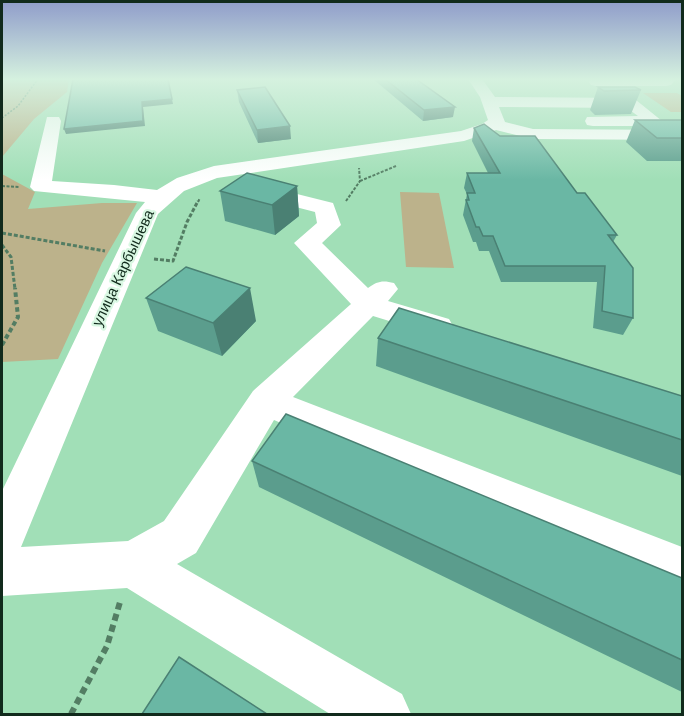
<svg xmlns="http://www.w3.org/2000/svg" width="684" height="716" font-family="'DM Sans',sans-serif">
<rect width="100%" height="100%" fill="#a1dfb7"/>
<path fill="#bcb28b" d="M2 79H69L67 92 34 119 2 157Z
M643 93H677L682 96V112H671Z
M2 174 35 192 28 209 102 203H137L102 263 58 359 2 362Z
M400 192 439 193 454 268 406 267Z"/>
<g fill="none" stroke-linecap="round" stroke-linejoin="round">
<path stroke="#537d63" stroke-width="1.5" stroke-dasharray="2 1.5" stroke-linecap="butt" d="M2 118 18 106 38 79"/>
<path stroke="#537d63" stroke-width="2" stroke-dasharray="3 1.5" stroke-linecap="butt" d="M360 181 396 166
M2 186 19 187
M346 201 360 181 359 168
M198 202 200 198"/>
<path stroke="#537d63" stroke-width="3" stroke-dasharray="4 2" stroke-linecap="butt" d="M2 233 105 251
M2 245 11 257 15 289
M154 259 173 261 187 222 198 201"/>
<path stroke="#537d63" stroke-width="4" stroke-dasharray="4.5 3" stroke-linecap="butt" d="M2 345 18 317 15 288"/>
<path stroke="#537d63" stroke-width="6" stroke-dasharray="7 4.5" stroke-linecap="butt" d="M71 714 107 646 120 602"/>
<path fill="#fff" fill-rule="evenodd" d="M468 79H482L495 97 631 98 636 100 662 121 654 126H593L587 125 585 121 587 117 638 116 627 108 499 107 505 122 533 129 682 130V140L533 139 496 130 464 141 217 178 184 191 158 214 21 547 128 541 164 521 253 391 351 304 294 243 317 223 315 212 261 198 258 193 261 188 269 187 333 203 341 225 322 243 368 288C377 281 383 280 394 283L398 289 388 301 449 319 453 326 449 333 438 336 373 316 293 397 682 547V595L274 420 196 553 177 564 402 694 411 714H330L127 588 2 596V491L136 213 145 202 34 191 30 187 47 117H59L61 121 52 181 114 185 157 190 177 178 214 166 461 131 482 124 488 120 480 97Z
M591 79H676L671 85 666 86H596L591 85 589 82Z"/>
</g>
<path fill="#5b9d8d" d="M373 79H416L453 117 423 121Z
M598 87 641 90 631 114 595 115 590 110Z
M237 90 291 139 258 143 239 102Z
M635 120H682V161H647L626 142Z
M474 128 577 193 617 235 613 242 633 318 623 335 593 328 597 282H501L489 251H479L476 242H473L463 215 467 194 464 188 467 173H488L472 141Z
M297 186 299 216 275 235 225 221 220 191Z
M146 298 256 321 222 356 158 331Z
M378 338 682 396V476L376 366Z
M252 461 682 578V692L259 487Z"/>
<path fill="#4a8073" d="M168 79 173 104 143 107 145 126 66 134 64 129 142 102Z
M455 107 453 117 423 121 424 110Z
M290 126 291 139 258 143 257 130Z
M297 186 299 216 275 235 272 205Z
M250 288 256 321 222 356 213 323Z"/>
<path fill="#6ab7a4" stroke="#4a8073" stroke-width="1.5" d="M73 79H168L172 99 142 102 143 121 64 129Z
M385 79H416L455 107 424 110Z
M265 87 290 126 257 130 237 90Z
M598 87H635L641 90 604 91Z
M635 120H682V138H657Z
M484 124 500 136H535L577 193H585L617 235H608L633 268V318L602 311 605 266H505L493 236H483L479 227H476L466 200H469L467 193H475L467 173H500L474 128Z
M247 173 297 186 272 205 220 191Z
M186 267 250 288 213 323 146 298Z
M399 308 682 396V440L378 338Z
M286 414 682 578V660L252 461Z
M179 657 267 714H142Z"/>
<linearGradient id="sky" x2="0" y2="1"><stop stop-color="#8f9cca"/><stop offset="0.44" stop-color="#d5f1df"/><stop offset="1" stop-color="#d5f1df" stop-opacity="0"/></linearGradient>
<rect width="684" height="180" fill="url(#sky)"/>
<g text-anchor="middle" stroke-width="4.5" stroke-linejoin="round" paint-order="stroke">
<g font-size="15" fill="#112a1c" stroke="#d9f8e3">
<text transform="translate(123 268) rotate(-65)" y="5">улица Карбышева</text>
</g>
</g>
<rect width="684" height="716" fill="none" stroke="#112a1c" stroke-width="6"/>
</svg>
